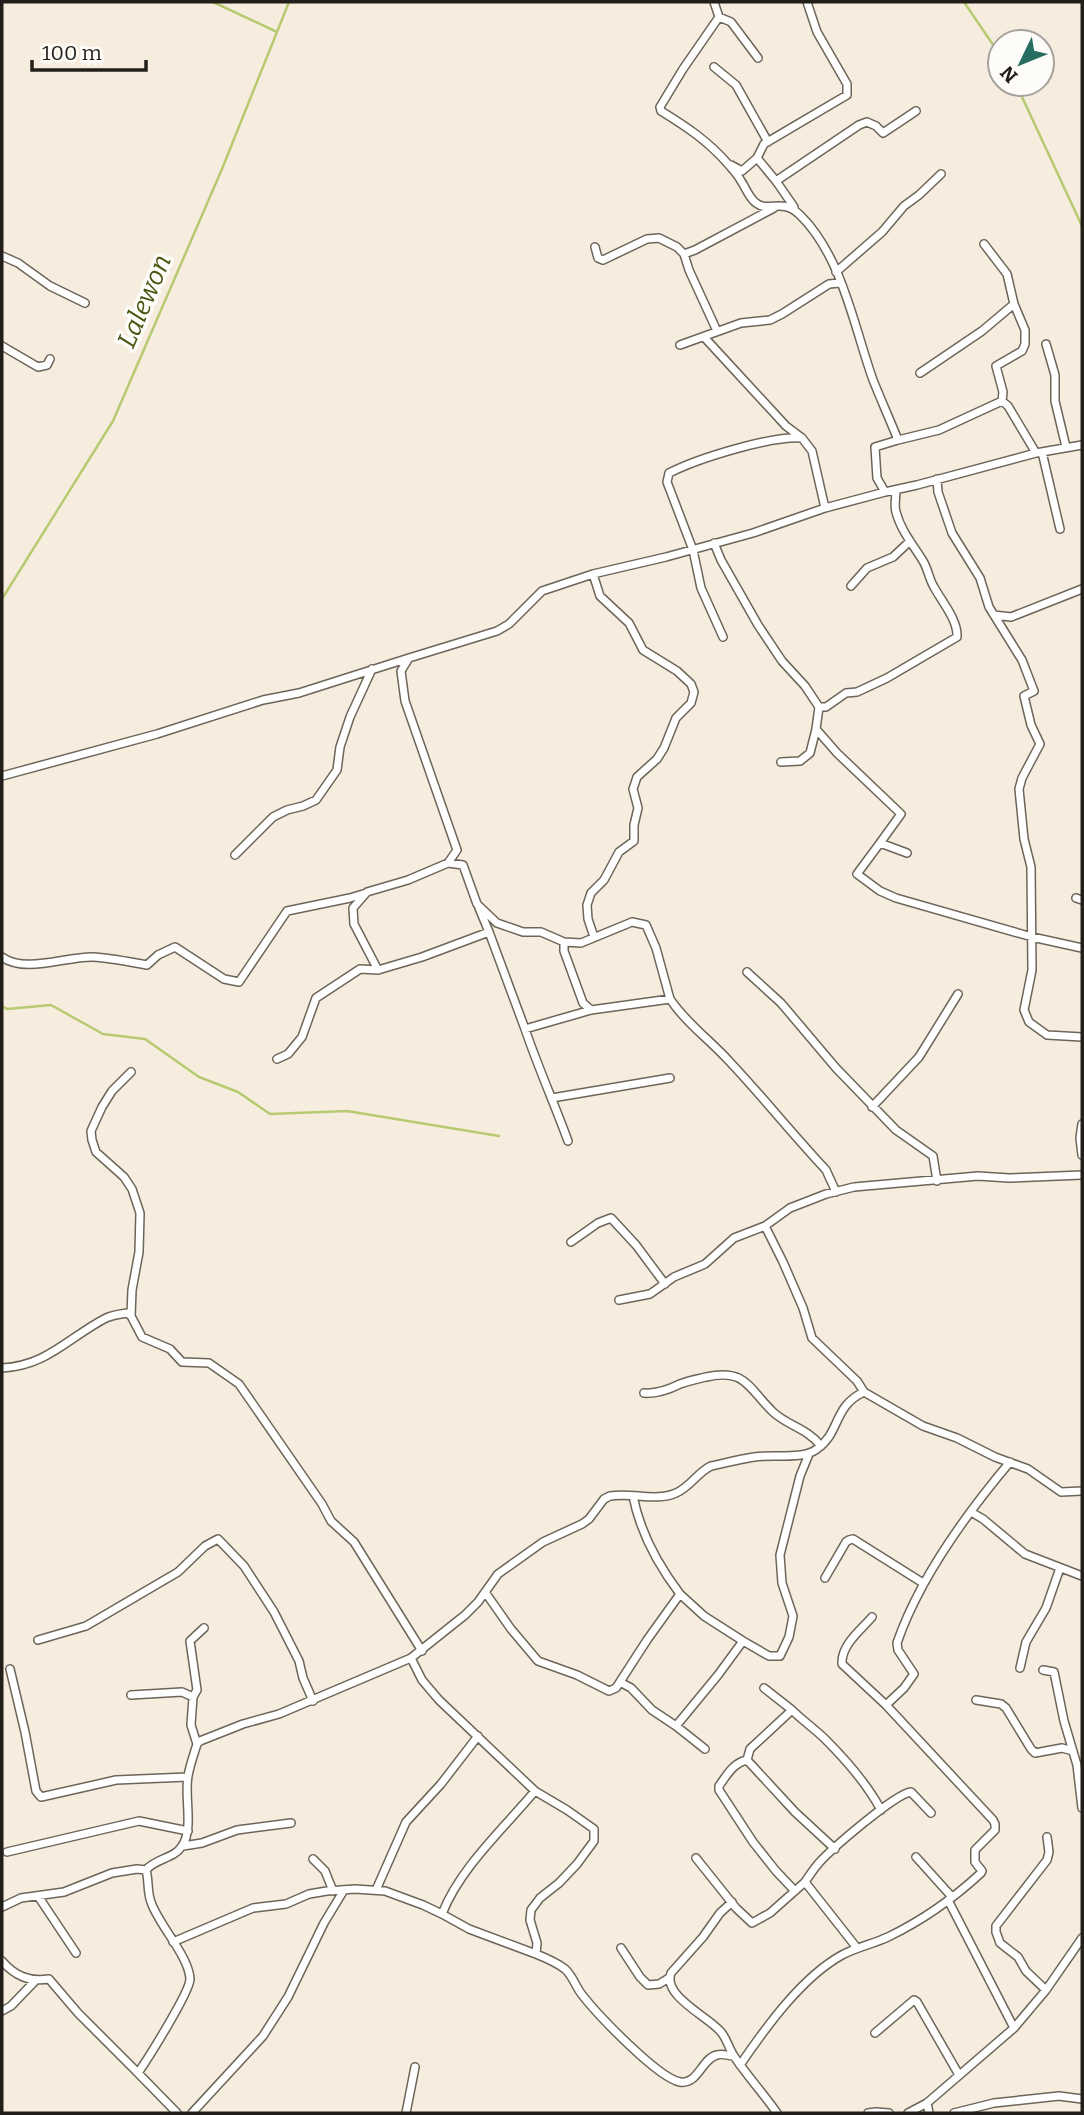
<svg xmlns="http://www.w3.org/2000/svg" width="1084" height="2115" font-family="Bitter,serif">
<rect width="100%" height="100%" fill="#f7eddf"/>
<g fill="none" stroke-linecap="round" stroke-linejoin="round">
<path stroke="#b7ca72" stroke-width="2.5" d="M213 2 277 32
M964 2 1000 55
M1016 84 1082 226
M2 599 113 421 222 169 289 2
M2 1006 7 1009 51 1005 103 1034 145 1039 199 1077 238 1092 270 1114 347 1111 499 1136"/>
<defs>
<path id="minor" d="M714 2 719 17
M758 58 731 22 719 17 683 69 660 107 661 111C687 127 708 141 728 164 732 169 738 175 741 181 746 188 749 198 756 203 769 213 782 197 800 215 842 256 854 327 873 380 881 400 890 420 898 440L875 447 877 478 885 492
M714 67 736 85 768 142
M757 158 776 181
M731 165 742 171 757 158 764 144 847 95V84L817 32 807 2
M794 210V207L776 181 859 125 867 122 876 126 883 133 916 111
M984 244 1007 274 1014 304 1025 330V344L1022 351 996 366 1003 392 1002 401
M595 247 598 258 603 260 647 239 659 238 677 247 684 254 689 270 717 331
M684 254 695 250 774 208
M2 256 18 263 50 286 85 303
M836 272 882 232 904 206 919 195 941 174
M704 337 786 426 802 438 812 451 825 508
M1046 344 1055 375V401L1066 447
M680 345 741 323 770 320 782 314 829 284 840 283
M2 346 38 367 47 365 50 359
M920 373 982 331 1014 304
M898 440 939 430 1002 401 1008 406 1036 453
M1042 452 1060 529
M937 479 938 492 952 533 980 578 989 607 1022 660 1034 691 1024 696 1031 725 1040 744 1022 778 1019 789 1024 839 1031 867 1032 970 1024 1010 1029 1022 1047 1035 1082 1037
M714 543 721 560 758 625 782 661 805 686 819 707 816 729 837 753 901 814 880 843 907 853
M593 574 600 596 629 623 643 650 677 671 691 684 694 692 691 703 676 718 664 748 657 759 637 777 633 789 638 808 634 825V841L619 852 604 880 591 893 587 905 588 919 594 937
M851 586 867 568 893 557 910 541
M994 615 1011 617 1082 589
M723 637 701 588 693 550 667 482 669 473C699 458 770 436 802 438
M819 707H826L846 693 857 692 887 678 957 637C958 620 942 602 934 587 929 579 928 569 923 561 914 546 901 531 896 512 894 506 896 497 896 490
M781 762 800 761 810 753 816 729
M2 776 157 734 263 700 299 693 409 658
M880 843 857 874 880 891 896 898 1032 937 1082 948
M235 855 273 817 287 810 303 806 316 800 337 770 340 747 350 717 372 669
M448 863 408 880 367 892 353 908 354 924 378 970 422 957 489 932 525 1029 591 1010 670 999C686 1023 710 1040 729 1061 763 1097 793 1135 826 1170L836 1192
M1076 898 1082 900
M479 908 489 932
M564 942 581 943 632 922 646 925 656 948 670 999
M2 957C25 974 67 956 93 957 111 958 130 962 147 965L158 955 175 947 224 979 239 982 287 911 350 898 363 894
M747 972 781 1003 836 1068 896 1130 933 1156 937 1181
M591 1010 583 1003 564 951V942L541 932H523L497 923 477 904 463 865 448 863 457 850 405 701 401 671 409 658 497 631 509 624 542 591 593 574 666 557 753 533 825 508 885 492 917 485 1036 453 1082 445
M525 1029C538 1067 554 1103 568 1141
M277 1059 288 1054 302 1037 316 998 360 969 378 970
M131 1072 112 1091 102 1107 91 1131 92 1140 96 1152 124 1177 132 1189 140 1213 139 1252 132 1290 131 1316 142 1337 170 1349 182 1362 209 1363 239 1384 322 1504 331 1521 354 1542 422 1651
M552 1098 670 1078
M872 1107 919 1057 958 994
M1082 1124 1080 1138 1082 1155
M765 1226 790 1208 826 1194 854 1187 978 1176 1009 1178 1082 1175
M571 1242 598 1223 611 1218 636 1245 665 1284
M619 1300 650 1294 674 1277 705 1264 734 1238 765 1226 783 1262 803 1308 812 1338 857 1381 864 1392
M2 1368C47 1366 69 1337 106 1318 112 1315 120 1314 127 1313L131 1316
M644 1393C657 1394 668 1390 680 1384 688 1381 698 1379 706 1377 746 1368 748 1388 773 1412 788 1426 807 1428 821 1446
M633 1496C640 1532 658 1565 680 1594
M971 1512 983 1519 1025 1554 1082 1576
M825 1578 846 1542 849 1540 853 1539 923 1583
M485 1592 511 1629 538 1661 577 1675 609 1691 616 1688 647 1640 680 1594 704 1616 743 1641 769 1656H780L789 1637 793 1616 782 1583 780 1555 800 1476 809 1454
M38 1640 86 1626 178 1572 205 1546 218 1539 244 1566 274 1612 299 1661 303 1678 313 1701
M411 1658 422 1680 439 1700 535 1791 567 1810 594 1829V1841L577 1864 559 1883 540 1898 531 1910 530 1920 537 1943 536 1954C546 1958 556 1962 565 1969 573 1976 576 1988 583 1996 598 2015 658 2078 680 2082 698 2085 702 2058 717 2055 722 2053 729 2056 734 2056
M1020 1668 1026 1642 1046 1608 1060 1568
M10 1669 25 1732 36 1791 41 1797 116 1780 187 1777
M1043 1670 1054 1672 1064 1721 1077 1765 1082 1808
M620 1682 631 1688 652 1710 676 1726 705 1749
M764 1688 792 1710
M131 1695 182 1692 193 1697
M976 1700 1001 1704 1006 1708 1031 1749 1035 1753 1062 1748 1073 1751
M886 1705 904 1688 914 1674 898 1650 897 1643C919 1579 967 1513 1010 1462
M676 1726 718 1675 743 1641
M197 1744 191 1725 193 1697 197 1690 190 1641 204 1628
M747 1760C733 1763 727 1775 719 1786V1790L753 1842 776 1871 794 1890
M183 1846 202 1843 237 1830 291 1823
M835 1849 795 1812 747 1760 750 1749 792 1710C803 1721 815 1729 826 1740 847 1761 867 1784 881 1810
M7 1852 139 1821 188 1831
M916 1857 952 1897
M696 1858 736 1908 752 1923 770 1913 805 1882
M313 1859 325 1871 333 1891
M376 1890 406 1822 441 1784 478 1736
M38 1896 76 1953
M948 1900 1014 2028
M732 1902 720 1913 703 1937 671 1973C662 1996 709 2017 721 2032 727 2039 729 2049 734 2056 747 2076 764 2094 777 2113
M2 1907 21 1898 64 1892 112 1873 137 1869 146 1870
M442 1914 469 1929 536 1954
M173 1942 253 1908 286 1904 309 1894 327 1891 355 1889 385 1891 423 1905 442 1914C460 1868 503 1829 535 1791
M621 1948 640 1977 648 1985 659 1984 669 1978
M857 1948 805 1882C809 1876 813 1870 818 1864 831 1849 895 1794 911 1792L931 1813
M2 1961C15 1976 29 1982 49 1979L78 2013 138 2073
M1046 1990 1026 1971 1018 1957 1000 1943 996 1932V1926L1047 1860 1049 1852 1047 1837
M2 2011 11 2006 35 1981
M875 2033 914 2000 917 2002 959 2075
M740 2065C766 2027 802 1977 842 1955 857 1947 873 1944 888 1937 921 1921 954 1898 981 1873L982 1871 975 1862V1850L995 1830V1824L993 1820 886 1705 842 1664C841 1645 860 1631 872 1617
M177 2113 138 2073C147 2060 190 1992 190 1979 189 1956 158 1924 151 1902 147 1892 149 1880 146 1870 156 1858 174 1859 182 1846 194 1829 184 1796 188 1776 190 1765 194 1754 197 1744L200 1741 243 1724 279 1714 411 1658 465 1615 478 1602 498 1574 543 1542 582 1524 589 1519 604 1499 610 1496C632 1492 656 1502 676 1493 690 1487 698 1472 711 1466 725 1463 740 1459 754 1457 772 1454 803 1460 817 1449 841 1432 833 1406 864 1392L923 1426 957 1438 995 1457 1028 1469 1061 1492 1082 1491
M192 2113 263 2036 288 1997 324 1923 344 1890
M406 2113 415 2067
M868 2113 876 2112 889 2113
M908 2113 927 2103
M929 2113 927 2103 1014 2028 1046 1990 1082 1938
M954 2113 994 2103 1059 2096 1082 2099"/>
</defs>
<use href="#minor" stroke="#6d6559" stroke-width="10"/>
<use href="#minor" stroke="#fff" stroke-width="7"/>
</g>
<g text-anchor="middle" stroke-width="7" stroke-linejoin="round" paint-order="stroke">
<g font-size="26" font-style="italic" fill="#485312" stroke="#fefcf9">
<text transform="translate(144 301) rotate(-67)" y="9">Lalewon</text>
</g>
</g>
<rect width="1084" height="2115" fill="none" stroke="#221e19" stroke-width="7"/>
<g transform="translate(1021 63) rotate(227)"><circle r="33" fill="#fefcf9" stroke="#a6a39f" stroke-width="2"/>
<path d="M0-5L12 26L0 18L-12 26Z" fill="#276d62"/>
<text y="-10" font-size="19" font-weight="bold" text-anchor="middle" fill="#221e19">N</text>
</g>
<path d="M32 60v10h114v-10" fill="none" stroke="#221e19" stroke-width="3.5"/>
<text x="42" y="60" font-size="21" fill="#221e19" stroke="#fefcf9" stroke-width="5" paint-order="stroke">100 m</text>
</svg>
